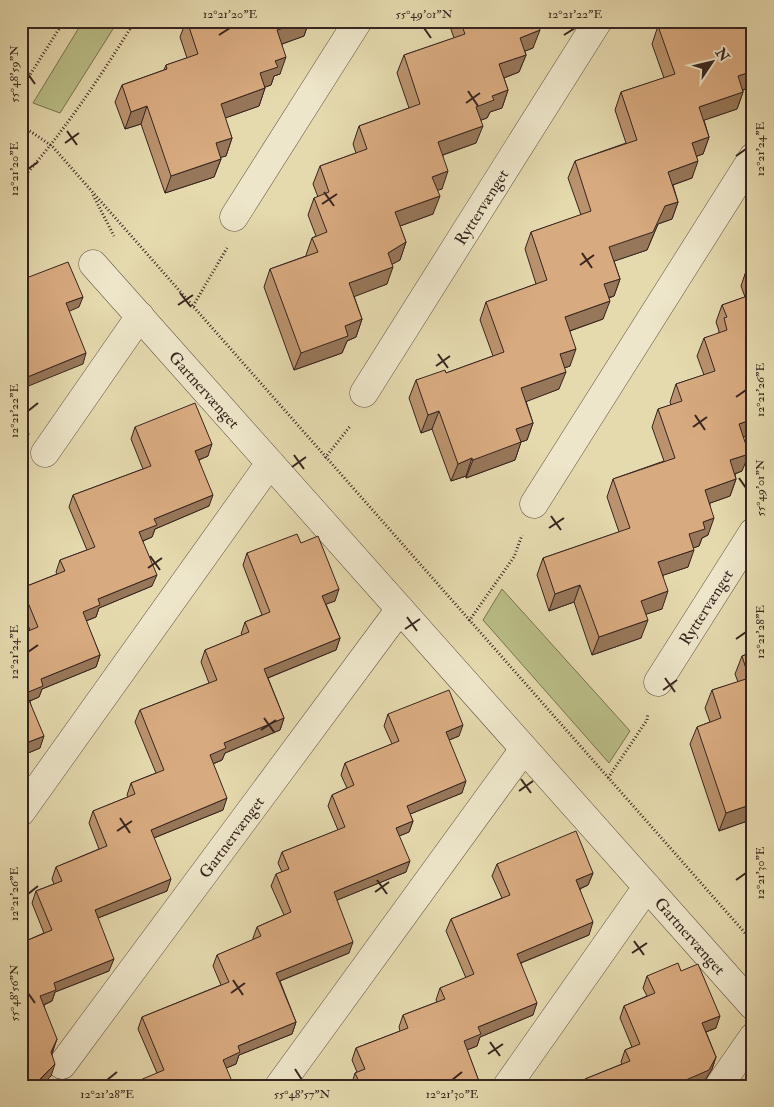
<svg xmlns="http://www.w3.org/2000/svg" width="774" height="1107" font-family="'IM FELL Double Pica',serif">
<rect width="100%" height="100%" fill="#e5d9ae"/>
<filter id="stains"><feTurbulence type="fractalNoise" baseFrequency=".004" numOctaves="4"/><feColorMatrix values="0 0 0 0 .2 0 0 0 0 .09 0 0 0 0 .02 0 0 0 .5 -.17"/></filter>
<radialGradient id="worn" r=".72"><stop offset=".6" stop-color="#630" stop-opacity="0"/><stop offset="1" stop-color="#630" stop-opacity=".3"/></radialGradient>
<path fill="#babe87" stroke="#787253" d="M83 21H118L60 113 33 103Z
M502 589 630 731 609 763 483 620Z"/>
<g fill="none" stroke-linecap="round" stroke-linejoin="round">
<defs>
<g id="minor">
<path d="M234 217 358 21"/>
<path id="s1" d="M93 264 753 1006"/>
<path id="s2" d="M364 393 598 21"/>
<path d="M45 453 140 316"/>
<path d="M534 504 753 157"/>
<path id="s3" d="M658 682 753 532"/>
<path d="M21 812 270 463"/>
<path id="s4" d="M62 1065 400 609"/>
<path d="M279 1086 524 749"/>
<path d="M507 1086 647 887"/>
<path d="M719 1086 753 1037"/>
</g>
</defs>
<use href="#minor" stroke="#625243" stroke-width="29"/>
<path stroke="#37251f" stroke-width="3" stroke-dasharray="1 2.5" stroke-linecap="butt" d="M21 89 64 21
M21 125 52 146 753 942
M21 180C65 131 100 77 135 21
M93 195 114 236
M193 306 227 248
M325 458 351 425
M469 621 514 557 522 535
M608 778 647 720 648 713
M747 935 753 928"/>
<use href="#minor" stroke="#eee6ca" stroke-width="28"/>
</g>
<path fill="#ba926d" stroke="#37251f" d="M186 21H309L304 36 282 44 280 74 274 76 271 85 265 87V88L259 106 225 118 232 138 226 156 220 157 221 159 214 177 165 193 141 124 125 129 115 102 122 85 164 70 166 65 187 58 180 37Z
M448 21H536L533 48 525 51 526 55 519 72 504 78 508 90 502 108 490 112 487 118 481 120 476 143 443 155 442 189 437 190 433 214 400 226 406 242 400 260 392 264 387 284 354 296 362 319 356 337 347 341 342 353 294 370 264 287 270 269 306 256V255L312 238 316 236 308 215 314 198 318 197 313 184 320 166 356 153 353 144 359 126 409 108 397 73 404 55 454 38Z
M665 21 753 49V86L743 90V92L737 109 704 120 709 137 703 154 697 156 692 178 673 185 678 202 672 219 658 224 647 250 614 261 620 279 614 296 609 298 603 319 570 331V366L564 368 559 389 526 401 533 423 527 440 521 442 515 460 466 478V476L451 481 432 429 421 433 409 398 416 380 446 373 493 356 480 320 486 302 536 284 525 249 531 232 581 215 568 178 575 161 626 143 615 110 621 92 664 78 652 44 658 26 664 24Z
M753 266V434L743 437 742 471 735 474 736 479 730 496 710 503 708 535 702 538 699 546 693 548 688 567 663 575 662 609 646 614 641 638 592 655 574 602 549 611 537 575 543 558 619 532 607 497 613 479 664 461 652 427 658 409 671 405 670 402 676 384 704 375 697 356 704 338 718 334 719 331 716 322 722 305 745 297 741 286 747 268Z
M135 427 208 456 199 460 209 506 155 529 152 537 143 541 152 586 99 608 96 617 86 621 100 655 96 667 42 689 39 697 30 701 40 748 21 756V634L30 630 21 609V590L22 588 57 574 56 572 60 560 87 550 69 507 73 495 143 469 131 439Z
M301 543 335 601 326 604 340 638 336 650 268 678 284 718 280 730 225 753 222 760 213 764 223 810 154 838 167 891 98 918 109 971 55 992 52 1001 44 1005 53 1051 52 1054 51 1076 41 1086H21V943L44 933 32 903 36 891 54 884 52 879 56 867 99 849 89 823 93 811 128 797 127 795 131 783 156 773 135 722 140 710 209 683 201 662 205 650 242 635 241 634 245 622 262 615 243 565 247 553Z
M753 627V819L719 831 690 744 697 727 710 722 705 708 712 690 738 682 735 674 742 656 752 652 748 640Z
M388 714 459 736 449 740 462 793 410 814 413 821 409 832 399 836 406 872 337 900 349 953 280 981 296 1022 292 1034 239 1055 236 1064 226 1068 157 1073 138 1029 142 1017 221 985 213 966 217 955 253 940V938L257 927 284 915 271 886 276 874 282 872 278 863 282 852 338 830 328 806 332 795 347 788 341 775 345 763 392 744 384 726Z
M497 864 593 873 588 885 580 889 589 935 521 963 533 1015 480 1037 477 1046 467 1050 480 1084V1086H351L355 1073 357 1072 352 1060 356 1048 400 1031 399 1027 403 1015 437 1002 436 1000 440 988 466 978 446 931 451 919 502 898 492 876Z
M681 971 716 1028 706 1032 716 1057 712 1069 704 1082 696 1086H583L585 1079 622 1064 621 1062 625 1050 632 1047 620 1018 624 1006 647 996 643 988 647 976Z"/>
<path fill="#977759" stroke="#37251f" d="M303 21H309L304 36 271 48 277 30Z
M540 30 533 48 514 55 520 38Z
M526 55 519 72 493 82 499 64Z
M286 57 280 74 274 76 271 85 254 91 260 73 275 61Z
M753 71V86L732 94 738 76Z
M265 88 259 106 214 122 221 104Z
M508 90 502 108 490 112 487 118 470 124 476 107 492 96Z
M743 92 737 109 693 124 699 107Z
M147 106 141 124 125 129 131 112Z
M483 126 476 143 431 159 438 142Z
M709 137 703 154 686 160 692 143Z
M232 138 226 156 209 161 216 143Z
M221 159 214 177 165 193 171 176Z
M698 161 692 178 661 189 668 172Z
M448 171 442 189 426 194 432 177Z
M440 196 433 214 389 230 395 212Z
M678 202 672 219 658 224 647 250 603 265 609 247 665 206Z
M406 242 400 260 382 270 388 253Z
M393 267 387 284 343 301 349 283Z
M620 279 614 296 597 301 604 284Z
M83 297 79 307 63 314 66 303Z
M610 301 603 319 558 335 565 317Z
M362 319 356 337 347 341 342 353 294 370 301 353 345 326Z
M576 349 570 366 553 372 560 354Z
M86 353 83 364 26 387 24 394 21 395V386L25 378Z
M566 372 559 389 515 406 521 388Z
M439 411 432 429 421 433 428 415Z
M753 419V434L732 441 739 424Z
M533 423 527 440 521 442 515 460 466 478 473 460 516 429Z
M29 434 26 444 21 446V437Z
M212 444 208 456 191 463 195 451Z
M749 454 742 471 724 478 730 460Z
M472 458 466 476 451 481 458 464Z
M736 479 730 496 699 507 705 490Z
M213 495 209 506 155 529 152 537 135 544 139 532 154 519Z
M714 518 708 535 702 538 699 546 682 552 689 534 703 522Z
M694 550 688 567 652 579 658 562Z
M157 575 152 586 99 608 96 617 78 624 83 612 98 599Z
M580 585 574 602 549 611 555 594Z
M339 589 335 601 318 607 322 596Z
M668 591 662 609 635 618 641 601Z
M648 620 641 638 592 655 599 637Z
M340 638 336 650 260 681 264 669Z
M100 655 96 667 42 689 39 697 22 704 26 693 41 679Z
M284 718 280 730 225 753 222 760 205 767 210 755 224 743Z
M463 725 459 736 442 743 446 732Z
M44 736 40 748 21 756V745Z
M466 781 462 793 403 817 407 806Z
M227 798 223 810 146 841 151 830Z
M753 804V819L719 831 726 813Z
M413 821 409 832 392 839 396 828Z
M410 861 406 872 330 903 334 892Z
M593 873 588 885 572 892 576 880Z
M171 879 167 891 90 921 95 910Z
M593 922 589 935 513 966 517 954Z
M353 942 349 953 272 984 276 973Z
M114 959 109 971 55 992 52 1001 36 1008 40 996 54 983Z
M537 1003 533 1015 480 1037 477 1046 459 1053 464 1041 478 1027Z
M720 1016 716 1028 698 1035 702 1023Z
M296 1022 292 1034 239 1055 236 1064 219 1071 223 1060 238 1046Z
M57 1039 53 1051 46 1064 51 1052Z
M716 1057 712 1069 704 1082 696 1086H672Z
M55 1064 51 1076 41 1086H34Z"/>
<path fill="#d8aa7f" stroke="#37251f" d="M187 21H303L277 30 286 57 275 61 278 67 260 73 265 88 221 104 232 138 216 143 221 159 171 176 147 106 131 112 122 85 167 69 166 65 198 54Z
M460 21H536L540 30 520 38 526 55 499 64 508 90 492 96 494 100 476 107 483 126 438 142 448 171 432 177 440 196 395 212 406 242 388 253 393 267 349 283 362 319 345 326 348 336 301 353 270 269 318 252 312 238 327 232 314 198 329 192 320 166 367 149 359 126 420 104 404 55 465 34Z
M665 21H743L753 49V71L738 76 743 92 699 107 709 137 692 143 698 161 668 172 678 202 665 206 653 232 609 247 620 279 604 284 610 301 565 317 576 349 560 354 566 372 521 388 533 423 516 429 521 442 473 460 472 458 458 464 439 411 428 415 416 380 445 370 446 373 504 352 486 302 547 280 531 232 591 211 575 161 637 140 621 92 675 74 658 26 666 23Z
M68 262 83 297 66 303 86 353 25 378 27 383 21 386V280Z
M753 266V284L747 268Z
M753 294V419L739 424 749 454 730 460 736 479 705 490 714 518 703 522 705 529 689 534 694 550 658 562 668 591 641 601 648 620 599 637 580 585 555 594 543 558 630 528 613 479 675 458 658 409 682 401 676 384 715 371 704 338 727 330 724 318 727 317 722 305Z
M195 403 212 444 195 451 213 495 154 519 157 525 139 532 157 575 98 599 100 605 83 612 100 655 41 679 43 686 26 693 44 736 21 745V634L38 627 22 588 65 571 60 560 95 547 73 495 151 466 135 427Z
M21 414 29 434 21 437Z
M297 534 301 543 318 536 339 589 322 596 340 638 264 669 284 718 224 743 226 748 210 755 227 798 151 830 171 879 95 910 114 959 54 983 56 990 40 996 57 1039 51 1052 55 1064 33 1086 21 1074V943L52 930 36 891 62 881 56 867 107 846 93 811 135 794 131 783 164 770 140 710 217 680 205 650 249 632 245 622 270 612 247 553Z
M753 652V804L726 813 697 727 721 718 712 690 749 678 742 656Z
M449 690 463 725 446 732 466 781 407 806 413 821 396 828 410 861 334 892 353 942 276 973 296 1022 238 1046 240 1052 223 1060 234 1086H126L164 1070 142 1017 229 982 217 955 261 936 257 927 291 912 276 874 289 869 282 852 345 827 332 795 354 785 345 763 399 741 388 714Z
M576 831 593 873 576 880 593 922 517 954 537 1003 478 1027 481 1034 464 1041 480 1084 476 1086H361L355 1073 365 1069 356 1048 408 1028 403 1015 445 999 440 988 474 974 451 919 510 895 497 864Z
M678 963 681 971 698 964 720 1016 702 1023 716 1057 709 1070 672 1086H588L585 1079 630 1061 625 1050 640 1044 624 1006 655 993 647 976Z"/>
<path fill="none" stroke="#37251f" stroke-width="2" d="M424 28 431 38M219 35 230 28M564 35 575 28M28 74 35 84M468 91 478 106M466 103 480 93M67 131 77 145M65 143 79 133M736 156 746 149M28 169 38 162M324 192 334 206M322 204 337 194M582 253 592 268M580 265 594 255M180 293 191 307M178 305 193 295M438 354 448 368M436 366 450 356M736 397 746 390M28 411 38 403M695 415 705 430M693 427 707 417M294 455 304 469M292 467 306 457M739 478 746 488M551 516 561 530M549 528 564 518M150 556 160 570M148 568 162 558M407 617 417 631M405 629 420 619M736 639 746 632M28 652 38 645M665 678 675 692M663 690 677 680M264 718 274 732M261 730 276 720M521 779 531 793M519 791 533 781M120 818 130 833M117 831 132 821M377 880 387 894M736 880 746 873M375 892 389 882M28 894 38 886M634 941 644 955M632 953 647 943M233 980 243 995M28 993 35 1003M231 993 245 983M490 1042 500 1056M488 1054 503 1044M295 1069 302 1080M107 1080 117 1072M452 1080 462 1072"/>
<g text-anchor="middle" stroke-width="4" stroke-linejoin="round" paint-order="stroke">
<g font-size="16" fill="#37251f" stroke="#eee6ca">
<text dy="6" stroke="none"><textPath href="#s2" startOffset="220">Ryttervænget</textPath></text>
<text dy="6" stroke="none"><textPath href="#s1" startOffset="168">Gartnervænget</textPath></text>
<text dy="6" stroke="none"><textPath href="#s3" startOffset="89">Ryttervænget</textPath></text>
<text dy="6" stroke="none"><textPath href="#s4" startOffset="284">Gartnervænget</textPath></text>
<text dy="6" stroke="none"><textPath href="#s1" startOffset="899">Gartnervænget</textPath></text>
</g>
</g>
<rect width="774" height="1107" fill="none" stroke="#e5d9ae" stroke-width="55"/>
<g transform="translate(712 62) rotate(55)" stroke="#eee6ca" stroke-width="4" paint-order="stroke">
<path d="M0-4L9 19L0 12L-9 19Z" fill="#37251f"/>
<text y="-8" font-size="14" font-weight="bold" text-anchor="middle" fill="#37251f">N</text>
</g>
<rect x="28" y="28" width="718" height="1052" fill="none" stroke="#37251f" stroke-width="2"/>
<g font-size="12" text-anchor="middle" fill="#37251f">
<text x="230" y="18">12°21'20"E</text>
<text x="424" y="18">55°49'01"N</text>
<text x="575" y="18">12°21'22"E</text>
<text transform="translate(14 74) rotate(-90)" y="4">55°48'59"N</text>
<text transform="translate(760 149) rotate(-90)" y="4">12°21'24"E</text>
<text transform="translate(14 169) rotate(-90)" y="4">12°21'20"E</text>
<text transform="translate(760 390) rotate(-90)" y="4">12°21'26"E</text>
<text transform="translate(14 411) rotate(-90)" y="4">12°21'22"E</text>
<text transform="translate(760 488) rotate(-90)" y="4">55°49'01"N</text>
<text transform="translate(760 632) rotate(-90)" y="4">12°21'28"E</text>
<text transform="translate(14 652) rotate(-90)" y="4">12°21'24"E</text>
<text transform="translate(760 873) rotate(-90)" y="4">12°21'30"E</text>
<text transform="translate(14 894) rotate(-90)" y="4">12°21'26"E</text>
<text transform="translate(14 993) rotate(-90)" y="4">55°48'56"N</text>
<text x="107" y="1098">12°21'28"E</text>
<text x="302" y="1098">55°48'57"N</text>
<text x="452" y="1098">12°21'30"E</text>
</g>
<rect width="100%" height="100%" filter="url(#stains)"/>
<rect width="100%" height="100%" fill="url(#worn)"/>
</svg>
